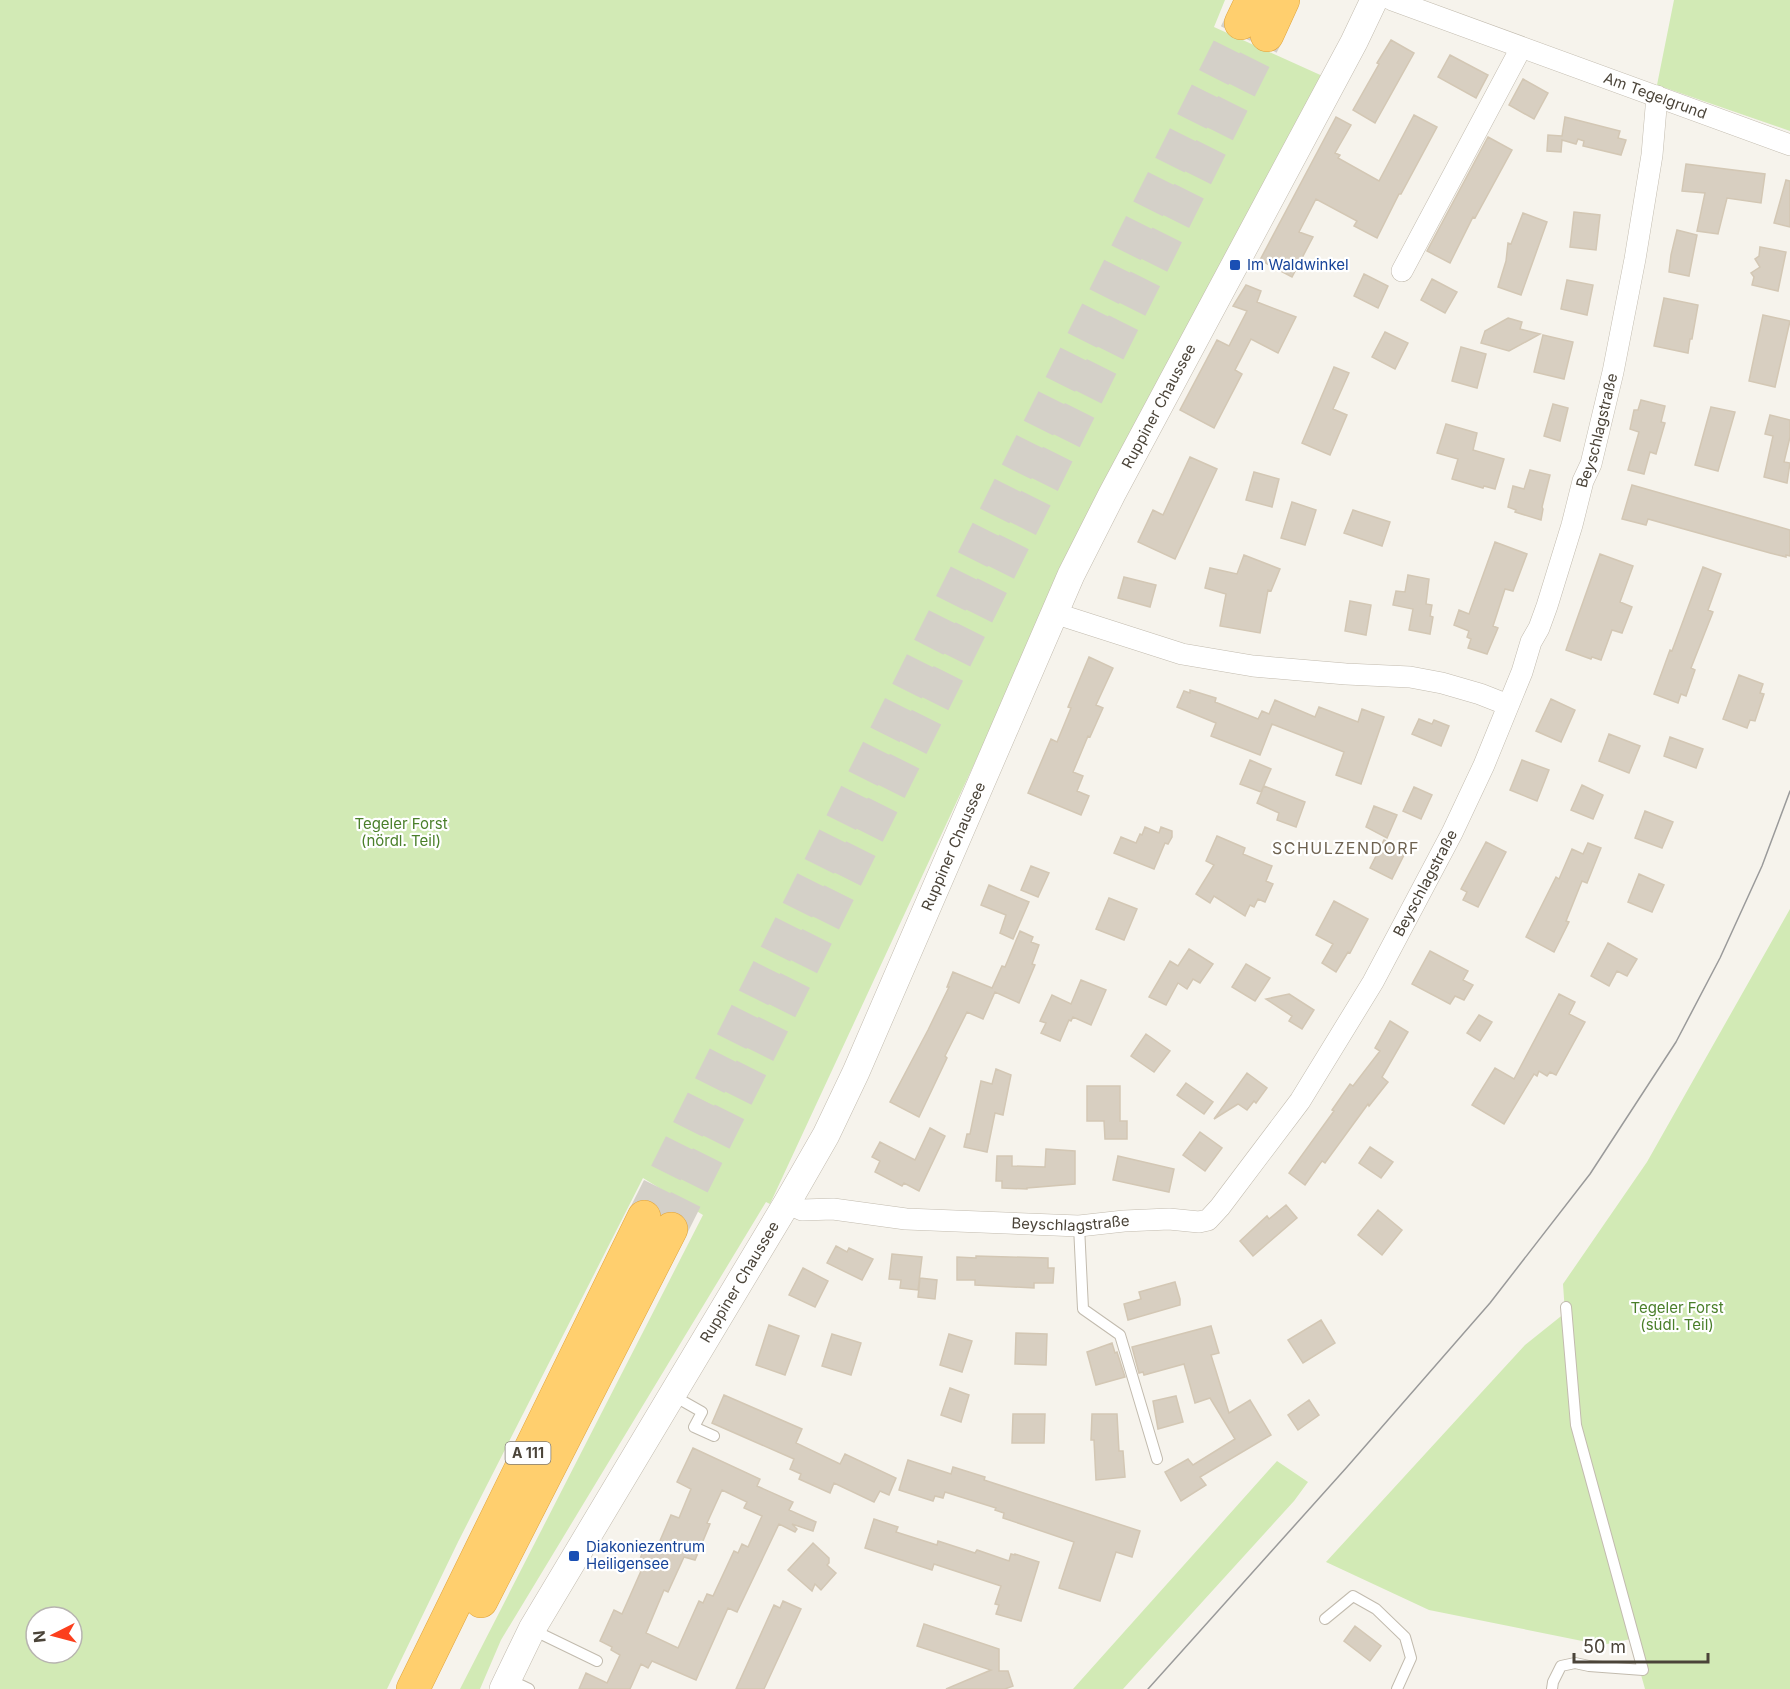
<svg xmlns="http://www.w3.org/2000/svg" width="1790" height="1689" font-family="Inter,sans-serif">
<rect width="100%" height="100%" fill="#f6f3ec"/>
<path fill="#d2eab5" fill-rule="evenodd" d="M0 0H1225L1214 27 1327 78 1072 553 770 1204 766 1202 501 1640 480 1689H460L703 1215 643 1178 458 1542 387 1689H0ZM36 1617H72V1653H36Z
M1674 0H1790V131L1657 85Z
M1790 909V1689H1645L1631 1639 1602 1645 1429 1610 1326 1562 1525 1345 1565 1313 1563 1284 1647 1162Z
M1277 1461 1308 1482 1294 1501 1123 1689H1073Z"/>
<path fill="#d8cfc1" stroke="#d3c7b4" stroke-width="1.5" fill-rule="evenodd" d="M1391 40 1414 53 1375 123 1353 110 1379 64 1377 63Z
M1450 55 1488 75 1476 98 1438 77Z
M1523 79 1548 93 1534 119 1509 105Z
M1414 115 1437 127 1401 194H1399L1377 238 1354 226 1357 221 1316 199 1299 232 1313 237 1292 277 1260 260 1336 117 1351 125 1335 153 1340 155 1338 158 1379 181Z
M1565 117 1620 131 1618 138 1626 140 1621 155 1583 146 1584 141 1578 139 1576 144 1562 140 1561 152 1547 151 1548 135 1562 136Z
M1488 137 1512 150 1475 218 1473 217 1450 263 1427 251Z
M1686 164 1765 174 1761 203 1727 198 1718 234 1697 231 1705 193 1682 191Z
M1786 180 1790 181V227L1774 223Z
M1574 212 1600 215 1596 250 1570 247Z
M1523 213 1547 222 1521 295 1498 287 1506 261 1508 243 1511 244Z
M1677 230 1697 235 1689 276 1669 272 1671 255Z
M1760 247 1786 252 1778 291 1752 285 1754 277 1751 273 1760 267 1755 259 1759 256Z
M1364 274 1388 286 1378 308 1354 296Z
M1432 279 1457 292 1445 313 1421 300Z
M1567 280 1593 285 1587 315 1561 309Z
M1246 285 1261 291 1257 302 1296 317 1278 353 1251 339 1235 370 1242 374 1214 428 1180 410 1217 340 1229 346 1247 311 1233 306Z
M1664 298 1698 305 1692 339H1690L1688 353 1654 346Z
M1763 315 1790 321 1775 387 1749 381Z
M1508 318 1522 322 1520 329 1540 334 1509 351 1481 343 1485 331Z
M1385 332 1408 343 1395 369 1372 357Z
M1543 335 1573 342 1564 379 1534 372Z
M1461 347 1486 354 1477 388 1452 381Z
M1334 367 1349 373 1333 409 1347 415 1330 455 1302 443Z
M1641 400 1665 406 1661 422 1665 423 1656 454 1650 452 1644 474 1628 470 1639 432 1630 429 1634 410H1638Z
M1553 404 1568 408 1560 441 1544 436Z
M1711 407 1735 412 1718 471 1695 465Z
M1770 415 1790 420V437L1784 462 1790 463 1787 483 1764 477 1773 436 1765 434Z
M1446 424 1477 433 1473 450 1504 459 1495 489 1484 486 1483 488 1452 479 1458 459 1437 453Z
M1190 457 1217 469 1175 559 1138 542 1153 510 1163 515Z
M1530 470 1550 475 1542 507 1543 509 1541 520 1515 512 1516 510 1508 507 1513 486 1524 489Z
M1254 472 1279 479 1272 507 1246 500Z
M1632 485 1790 530V556L1786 555V557L1770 553 1648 519 1646 525 1622 519Z
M1292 502 1316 510 1305 545 1281 538Z
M1353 510 1390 522 1382 546 1344 533Z
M1495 542 1527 554 1513 591 1505 589 1493 626 1498 628 1487 654 1468 648 1471 639 1467 637 1469 631 1454 625 1459 610 1469 614Z
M1600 554 1633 566 1620 602 1632 607 1622 633 1612 630 1601 660 1592 657 1591 659 1566 650Z
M1244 555 1280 569 1271 591 1268 590 1260 633 1220 626 1226 594 1205 588 1210 568 1237 574Z
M1703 567 1721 574 1708 610 1713 612 1691 668 1695 670 1686 696 1681 694 1678 703 1654 694 1670 650 1672 651Z
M1408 575 1429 579 1426 604 1432 605 1430 616 1433 617 1430 634 1409 630 1413 609 1393 605 1396 591 1405 592Z
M1124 577 1156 585 1150 607 1118 598Z
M1350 601 1371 605 1366 635 1345 631Z
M1089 657 1113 668 1096 705 1103 708 1090 737 1088 736 1073 772 1083 776 1077 791 1089 796 1081 815 1028 793 1051 739 1057 742 1071 708 1068 707Z
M1739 675 1763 684 1760 693 1764 694 1755 721 1750 720 1747 728 1723 719Z
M1190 690 1216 698 1215 702 1258 719 1262 711 1269 714 1275 700 1315 717 1319 707 1358 722 1362 709 1384 717 1361 784 1336 775 1344 752 1272 724 1260 755 1211 736 1216 723 1177 707 1184 691 1190 693Z
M1551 699 1575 710 1561 742 1536 731Z
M1419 719 1432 724 1434 720 1449 726 1441 746 1412 734Z
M1609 734 1640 746 1629 773 1599 761Z
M1670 737 1703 749 1696 768 1664 756Z
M1250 760 1271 769 1261 792 1240 784Z
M1522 760 1549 770 1537 801 1510 790Z
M1582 785 1603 795 1593 819 1571 810Z
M1264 786 1305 802 1296 827 1277 820 1279 813 1257 803Z
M1414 787 1432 795 1421 819 1403 811Z
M1374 806 1397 815 1387 838 1366 827Z
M1645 811 1673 822 1662 848 1635 838Z
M1145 827 1159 833 1161 827 1172 831V837L1168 844 1165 843 1154 869 1114 853 1121 837 1136 843 1140 834 1142 835Z
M1217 836 1245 848 1243 854 1272 866 1266 881 1273 884 1265 902 1258 899 1254 907 1250 905 1245 916 1214 896 1210 903 1196 894 1214 865 1206 861Z
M1384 840 1406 851 1392 879 1370 868Z
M1486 842 1506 852 1478 907 1463 900 1467 892 1461 889Z
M1588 843 1601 848 1587 883 1582 881 1566 921 1569 922 1554 952 1526 937 1556 877 1559 879 1572 849 1583 854Z
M1031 866 1049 873 1038 897 1021 890Z
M1639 874 1664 885 1652 912 1628 902Z
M989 885 1029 902 1013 939 1000 933 1006 915 981 905Z
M1109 898 1137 909 1124 940 1096 929Z
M1334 901 1368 919 1350 953 1348 952 1336 972 1322 963 1333 944 1316 935Z
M1020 931 1033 937 1031 942 1039 945 1032 964 1035 965 1019 1003 995 992 983 1019 967 1012 945 1056 947 1058 919 1117 890 1102 928 1030 949 987H947L953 972 992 988 1002 966 1005 967Z
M1608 943 1637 959 1627 976 1617 971 1609 986 1591 976Z
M1189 949 1213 964 1200 983 1193 979 1187 989 1178 983 1166 1005 1149 997 1170 961 1178 966Z
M1430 951 1468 971 1463 980 1473 985 1464 1000 1455 996 1450 1004 1412 984Z
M1246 964 1270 978 1255 1001 1232 987Z
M1081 980 1106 990 1091 1025 1073 1017 1071 1021 1069 1020 1060 1041 1041 1033 1046 1023 1040 1021 1052 995 1071 1004Z
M1289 994 1314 1010 1302 1029 1289 1021 1292 1016 1266 999Z
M1559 994 1575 1002 1569 1014 1585 1022 1556 1075 1550 1072 1547 1076 1539 1071 1537 1076 1534 1074 1504 1124 1472 1105 1495 1068 1514 1079Z
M1479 1015 1492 1022 1480 1041 1467 1033Z
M1390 1021 1408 1032 1382 1077 1388 1082 1369 1106 1368 1104 1325 1163 1322 1161 1305 1185 1289 1173 1334 1111 1332 1110 1350 1084 1353 1086 1380 1051 1375 1048Z
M1146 1034 1170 1051 1154 1072 1131 1056Z
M996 1069 1011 1075 1003 1115 995 1113 987 1152 964 1147 967 1134H970L981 1081 992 1084Z
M1247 1073 1267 1088 1256 1103 1254 1101 1247 1110 1238 1104 1214 1119Z
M1186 1083 1213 1102 1204 1114 1177 1095Z
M1087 1086H1120V1121H1127V1139H1105L1104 1121H1087Z
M930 1128 945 1136 919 1191 904 1183 902 1186 875 1172 880 1161 872 1157 880 1142 915 1160Z
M1200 1132 1222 1148 1205 1171 1183 1155Z
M1370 1147 1393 1162 1381 1178 1359 1163Z
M1046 1149 1075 1151V1184L1027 1188V1189L1002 1188V1181H996L997 1156H1012V1166L1045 1167Z
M1118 1156 1174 1169 1169 1192 1113 1180Z
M1286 1205 1297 1218 1253 1256 1240 1241 1267 1216 1269 1219Z
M1378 1210 1402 1230 1382 1255 1358 1235Z
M836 1246 847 1252 849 1248 873 1259 862 1280 827 1263Z
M892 1254 922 1257 918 1290 900 1288 901 1280 889 1279Z
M976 1256 1048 1258V1268H1054L1053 1283H1034V1288L975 1285V1280H957V1257L976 1258Z
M803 1268 828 1281 815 1307 789 1295Z
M920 1278 937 1280 935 1299 918 1297Z
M1175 1282 1180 1299V1305L1128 1320 1124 1304 1141 1299 1139 1292Z
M1321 1320 1335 1343 1303 1363 1288 1340Z
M769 1325 799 1336 785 1375 756 1365Z
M1211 1326 1219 1353 1211 1355 1229 1413 1250 1400 1271 1435 1200 1477 1206 1485 1181 1501 1165 1472 1188 1459 1193 1465 1235 1439 1210 1398 1195 1403 1184 1364 1144 1375 1143 1372 1139 1373 1132 1347Z
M1016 1333 1047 1334 1046 1365 1015 1364Z
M832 1334 861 1343 851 1375 822 1366Z
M949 1334 972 1341 962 1372 940 1365Z
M1112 1343 1115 1353 1117 1352 1125 1377 1096 1385 1087 1352Z
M950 1388 969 1395 961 1422 941 1415Z
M724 1395 802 1429 796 1443 840 1464 845 1454 896 1478 889 1495 880 1491 874 1502 834 1483 830 1493 799 1479 801 1474 790 1469 794 1459 712 1423Z
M1176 1396 1183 1422 1158 1429 1153 1401Z
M1309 1400 1319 1415 1298 1430 1288 1415Z
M1013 1414H1045L1044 1443H1012Z
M1092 1414H1117L1119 1451H1123L1125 1477 1096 1480 1094 1440H1091Z
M693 1448 760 1479 757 1486 793 1502 789 1510 816 1522 813 1531 792 1524 797 1529 795 1532 779 1524 737 1612 728 1608 696 1680 652 1661 648 1668 641 1664 630 1689H579L586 1673 607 1683 620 1655 611 1650 612 1647 600 1641 614 1610 622 1614 641 1571 636 1568 645 1547 653 1551 657 1542 659 1543 671 1515 679 1518 691 1489 677 1482ZM722 1490 747 1502 744 1508 762 1516 748 1547 742 1544 738 1553 734 1551 713 1596 707 1594 703 1603 699 1601 678 1648 646 1633 664 1590 668 1592 684 1557 695 1560 710 1524 707 1523Z
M908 1460 951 1474 953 1467 985 1477 984 1480 1140 1531 1132 1557 1116 1552 1100 1601 1059 1588 1074 1542 1003 1518 1004 1513 995 1510 996 1508 945 1492 943 1498 935 1496 933 1501 899 1490Z
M874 1519 898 1527 896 1532 937 1545 938 1541 975 1553 977 1550 1009 1561 1011 1554 1015 1555V1554L1039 1562 1021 1621 996 1614 999 1605 995 1604 1001 1586 934 1564 932 1570 865 1548Z
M813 1543 829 1558V1563L827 1565 836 1573 821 1590 815 1584 812 1591 788 1570Z
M783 1601 801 1609 764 1689H736L774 1605 780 1608Z
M924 1624 999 1649V1671H1008L1013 1686 1005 1689H946L991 1670 917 1646Z
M1355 1626 1381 1646 1370 1661 1344 1641Z"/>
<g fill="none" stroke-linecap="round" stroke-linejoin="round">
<path stroke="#d4d0c8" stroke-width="33" stroke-dasharray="33 16" stroke-linecap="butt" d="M644 1217 1241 23
M671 1229 1267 35"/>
<defs>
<path id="service" d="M1079 1226 1083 1309 1120 1335 1157 1459
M672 1395 702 1412 694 1427 714 1436
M1325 1619 1353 1596 1376 1609 1405 1637 1411 1658 1397 1689
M533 1630 597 1661
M508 1679 529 1689
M1552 1689 1553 1682 1561 1666 1575 1663 1589 1666 1643 1670 1576 1425 1566 1307"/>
<g id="minor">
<path id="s1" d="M1392 0 1790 145"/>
<path d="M1402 271 1521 48"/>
<path d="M1054 613 1182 654 1253 666 1346 674 1410 677 1442 683 1480 694 1508 705"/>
<path id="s2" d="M787 1203 802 1210 833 1209 906 1219 1079 1226 1124 1221 1169 1219 1199 1222 1208 1220 1220 1207 1300 1101 1373 982 1452 833 1484 765 1522 672 1531 642 1539 628 1547 606 1572 525 1583 481 1591 464 1613 372 1635 259 1652 155 1657 96"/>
</g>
<g id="tertiary">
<path id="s3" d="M503 1689 532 1629 787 1203 826 1135 856 1072 1071 575 1112 494 1354 42 1374 0"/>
</g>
<path id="motorway" d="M1241 23 1252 0
M1267 35 1283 0
M481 1601 671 1229
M413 1689 644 1217"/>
</defs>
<use href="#service" stroke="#c2bbae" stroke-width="12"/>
<use href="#minor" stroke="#c2bbae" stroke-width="22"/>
<use href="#tertiary" stroke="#c2bbae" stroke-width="28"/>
<use href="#motorway" stroke="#e0a43c" stroke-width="34"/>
<use href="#service" stroke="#fff" stroke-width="10"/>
<use href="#minor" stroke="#fff" stroke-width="21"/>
<use href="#tertiary" stroke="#fff" stroke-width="27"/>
<use href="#motorway" stroke="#ffcf6e" stroke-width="33"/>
<path stroke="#9a9a9a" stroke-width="1.5" d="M1148 1689 1347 1467 1490 1303 1590 1174 1676 1042 1720 958 1762 866 1790 791"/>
</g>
<g fill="#1a4fb4" stroke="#fff" stroke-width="2">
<rect x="1229" y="259" width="12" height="12" rx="3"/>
<rect x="568" y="1550" width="12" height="12" rx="3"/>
</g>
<g text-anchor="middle" stroke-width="4.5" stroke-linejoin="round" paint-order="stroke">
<rect fill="#fff" stroke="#817c74" stroke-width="1.5" x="505.5" y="1442" width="45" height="22" rx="4.5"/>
<g font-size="14" font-weight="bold" fill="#4b4439">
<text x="528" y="1458">A 111</text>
</g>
<g font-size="15" fill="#4b4439" stroke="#fff">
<text dy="5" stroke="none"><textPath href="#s1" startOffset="280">Am Tegelgrund</textPath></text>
<text dy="5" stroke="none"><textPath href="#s3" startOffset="1443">Ruppiner Chaussee</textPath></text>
<text dy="5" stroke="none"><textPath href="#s2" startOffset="1312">Beyschlagstraße</textPath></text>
<text dy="5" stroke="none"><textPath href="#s3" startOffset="957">Ruppiner Chaussee</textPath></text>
<text dy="5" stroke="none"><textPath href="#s2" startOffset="826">Beyschlagstraße</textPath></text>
<text dy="5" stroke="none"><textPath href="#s2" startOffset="286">Beyschlagstraße</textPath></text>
<text dy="5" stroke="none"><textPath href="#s3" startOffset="471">Ruppiner Chaussee</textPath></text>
</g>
<g font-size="15" fill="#164399" stroke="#fff" text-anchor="start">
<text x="1247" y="270">Im Waldwinkel</text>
<text x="586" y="1552">Diakoniezentrum<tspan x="586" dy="17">Heiligensee</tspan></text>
</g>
<g font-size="15" fill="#4a7f2a" stroke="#fff">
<text x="401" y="829">Tegeler Forst<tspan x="401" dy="17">(nördl. Teil)</tspan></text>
<text x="1677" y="1313">Tegeler Forst<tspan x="1677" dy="17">(südl. Teil)</tspan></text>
</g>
<g font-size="16" letter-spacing="1.5" fill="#6e6250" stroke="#fff">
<text x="1346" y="854">SCHULZENDORF</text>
</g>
</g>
<g transform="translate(54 1635) rotate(264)"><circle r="28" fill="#ffffff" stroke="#b7b4b0" stroke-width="1.5"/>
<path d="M0-4.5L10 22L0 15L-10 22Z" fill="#fc3f1d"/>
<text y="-9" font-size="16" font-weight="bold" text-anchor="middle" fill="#4b4439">N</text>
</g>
<path d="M1574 1653v9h134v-9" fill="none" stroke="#4b4439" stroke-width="3"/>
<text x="1583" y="1653" font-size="18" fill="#4b4439" stroke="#ffffff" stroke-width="4.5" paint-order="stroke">50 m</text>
</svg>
